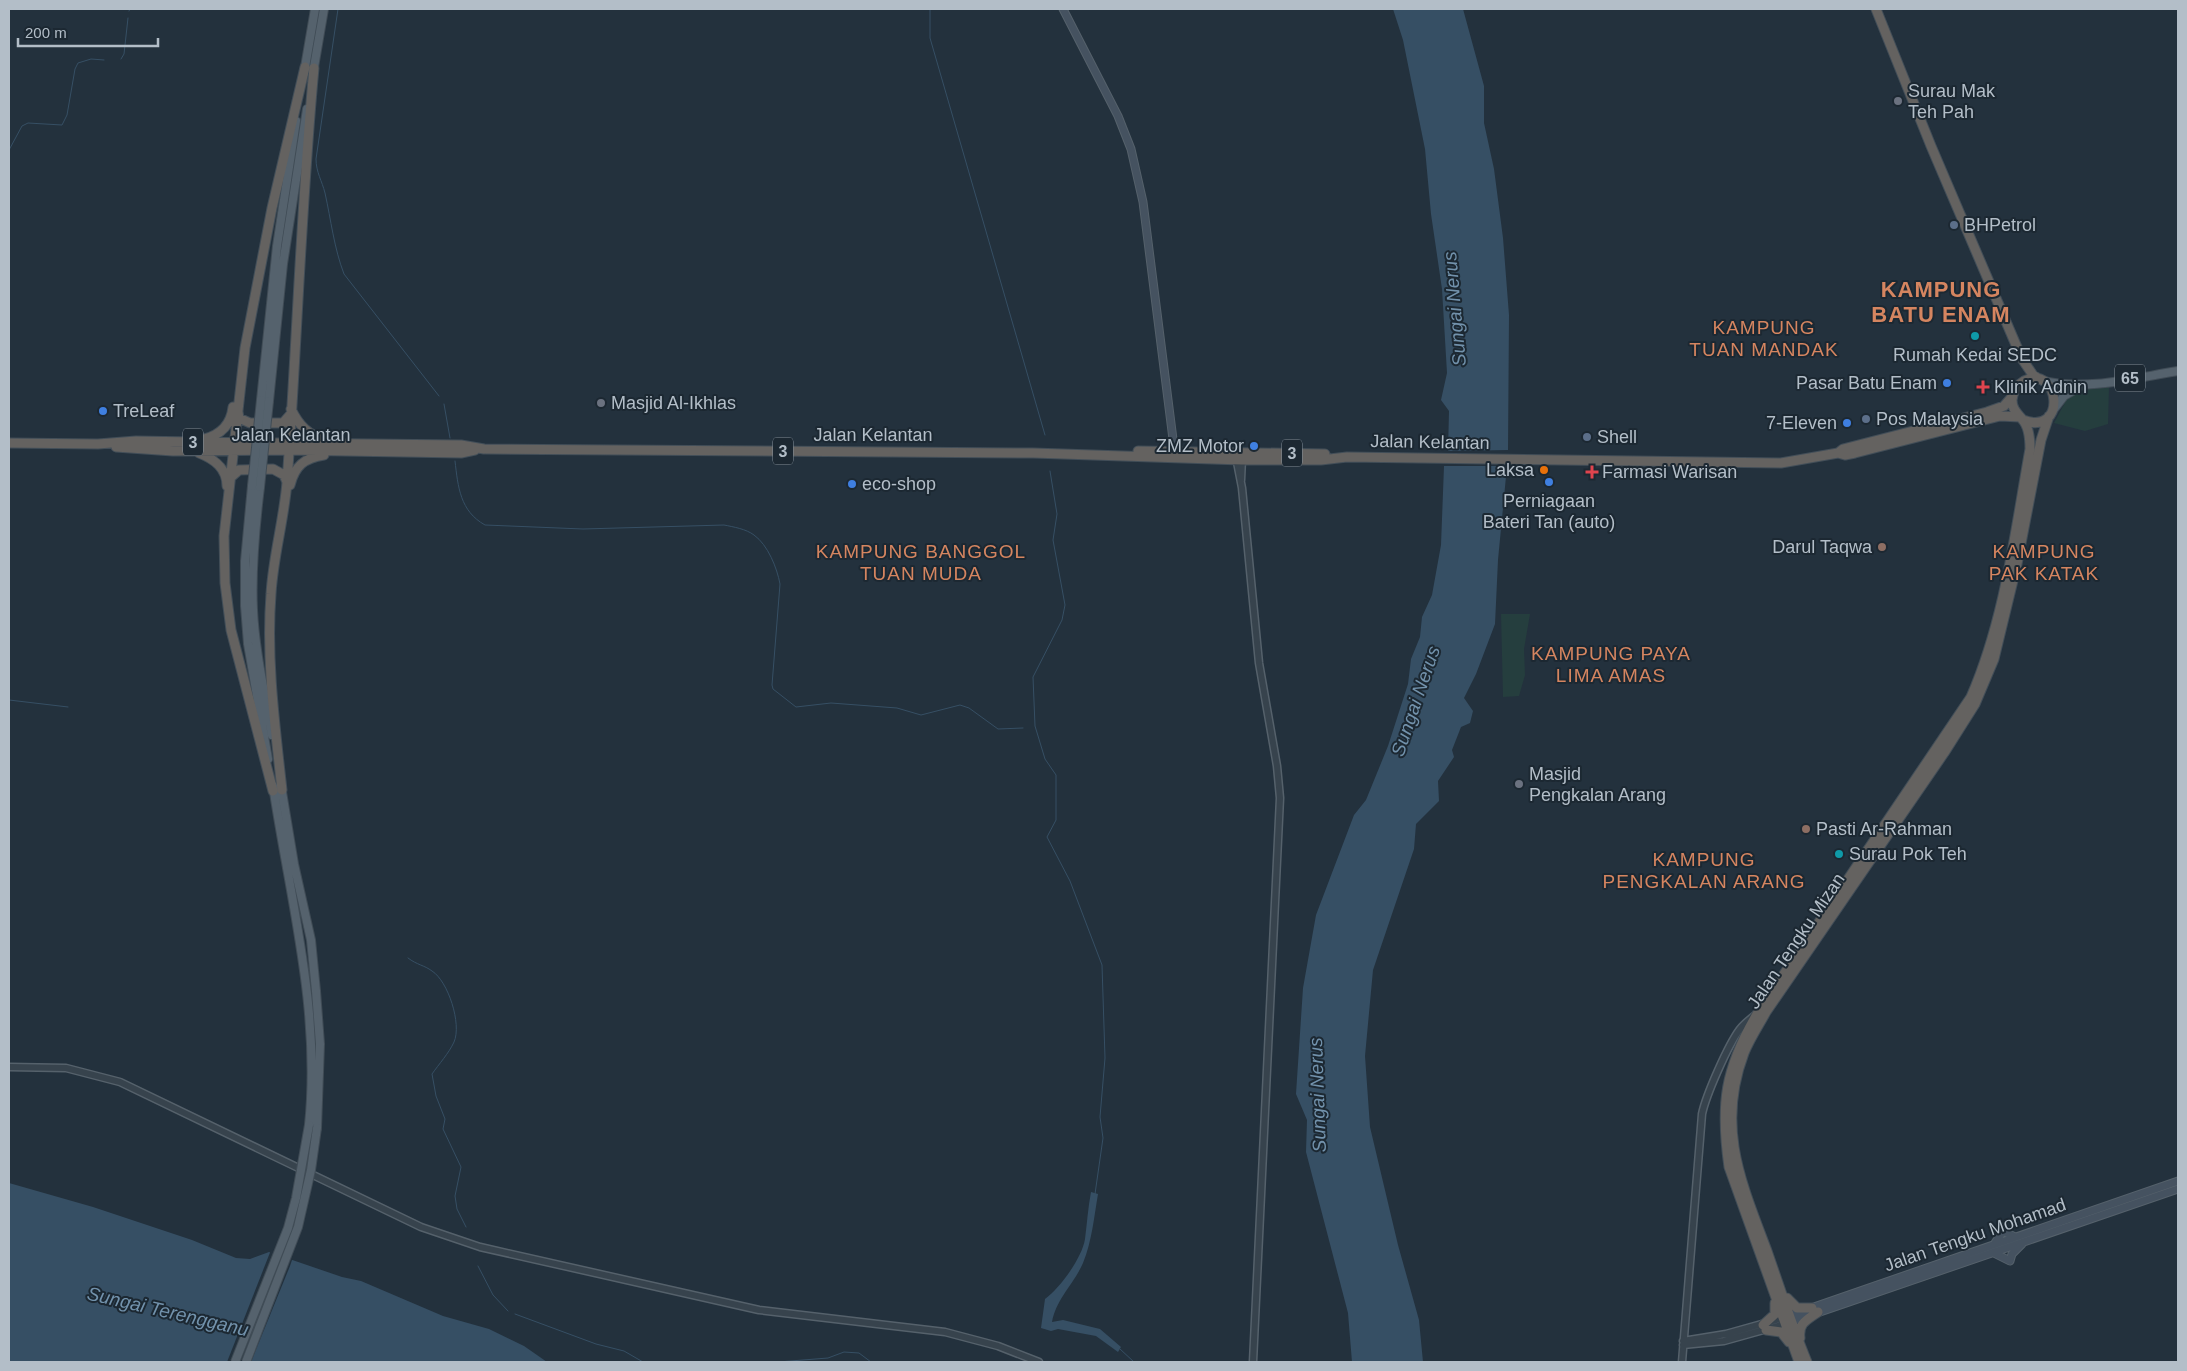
<svg xmlns="http://www.w3.org/2000/svg" width="2187" height="1371" font-family="Helvetica,sans-serif">
<rect width="100%" height="100%" fill="#23313d"/>
<path fill="#253e3e" d="M2109 387 2108 424 2085 431 2054 423 2068 397 2088 389Z
M1501 614H1530L1524 649 1525 675 1519 696 1503 697Z"/>
<path fill="#364f64" d="M1393 9H1463L1484 86V123L1494 169 1503 238 1509 315 1508 450 1448 451 1449 411 1441 400 1447 373 1442 289 1431 214 1425 149 1403 40Z
M1444 466H1507L1498 560 1495 624 1476 674 1464 698 1473 711 1470 723 1461 727 1452 750 1454 757 1438 781 1439 801 1416 824 1414 849 1373 970 1365 1056 1370 1127 1398 1245 1419 1320 1423 1362H1352L1348 1313 1306 1152 1307 1120 1296 1094 1303 988 1316 915 1354 815 1366 800 1388 746 1408 684 1411 659 1420 637 1422 617 1432 595 1441 545Z
M9 1183 93 1207 192 1240 236 1258 250 1259 269 1252 342 1277 361 1281 443 1316 489 1329 524 1346 547 1362H9Z
M1091 1192 1098 1194C1094 1217 1092 1241 1083 1263 1074 1284 1056 1299 1052 1322L1063 1320 1100 1329 1121 1347 1118 1352 1096 1336 1058 1329 1051 1331 1041 1328 1045 1299C1060 1288 1082 1258 1085 1239 1087 1223 1088 1208 1091 1192Z"/>
<path fill="#23313d" d="M271 1250 293 1257 290 1266 251 1362H227Z"/>
<g fill="none" stroke-linecap="round" stroke-linejoin="round">
<path stroke="#364f64" stroke-width="1" d="M338 9 316 159C316 172 322 181 325 193 331 220 334 248 344 274L439 396
M930 9V38L1045 435
M129 11 130 9
M121 59 124 54 128 18
M9 150 22 126 28 123 62 125 67 115 75 69 78 63 91 59 104 60
M444 404 450 438
M455 461C458 487 460 511 485 525L583 529 724 525C734 527 746 529 754 535 768 545 777 568 780 584L772 685 773 689 796 707 831 703 897 708 921 715 960 705 969 708 998 729 1023 728
M1050 471 1057 514 1053 540 1065 605 1062 620 1033 677 1035 726 1045 759 1056 775V820L1047 837 1070 881 1102 965 1105 1058 1100 1117 1103 1138 1095 1194
M9 700 68 707
M408 958C417 965 424 965 432 971 448 981 462 1024 454 1042 449 1053 439 1064 432 1074L436 1096 445 1119 443 1129 461 1167 455 1196 457 1209 466 1227
M478 1266 493 1295 508 1311
M515 1314 596 1344 624 1351 643 1362
M1120 1349 1134 1362
M778 1362 828 1358 844 1352 859 1353 871 1362"/>
<defs>
<path id="tertiary" d="M1236 457 1242 488 1259 663 1277 766 1280 798 1253 1362
M1241 480 1242 458
M9 1067 66 1068 120 1082 421 1227 480 1247 759 1310 945 1332 998 1346 1039 1362
M1683 1341 1726 1334 1783 1318
M1683 1345 1724 1341 1785 1324
M1682 1362 1702 1114C1706 1095 1728 1045 1740 1029 1744 1024 1749 1020 1754 1016"/>
<path id="secondary" d="M1063 9 1118 116 1131 149 1143 202 1175 455
M1995 1243 2003 1231 2015 1237
M1994 1253 2010 1261 2012 1254 2022 1244
M1785 1317 2178 1181
M1788 1323 2178 1189"/>
<path id="primary" d="M304 73 315 9
M313 73 324 9
M2043 381C2087 391 2134 378 2178 371
M261 400 277 246 296 121
M269 401 283 264 307 109
M2054 409 2064 396 2081 386
M252 486 245 561V606L248 644 268 759
M260 487C255 528 251 568 253 610 255 652 265 694 272 735
M273 786C290 899 321 1010 309 1125
M281 786 294 864 311 940 316 991 320 1044 317 1128"/>
<path id="trunk" d="M1876 9 1931 146 2022 359 2033 375 2039 379
M291 409C299 426 308 434 326 441
M238 412 239 418 250 423H283L290 415
M204 439C220 435 231 425 233 407
M9 443 98 444 136 441 194 442 461 445 484 449 1033 453 1242 460H1321L1347 457 1781 463 1838 453 1843 449 1987 412 2004 406 2012 397
M116 447 173 451 288 450 461 453 475 450
M1138 451 1325 454
M199 453C214 459 227 468 227 486
M1838 453 1845 455 1855 453 2000 416 2020 417
M231 477 239 470 273 469 284 475 287 482
M290 485C295 466 304 458 324 455
M282 790C275 726 266 659 271 594 273 557 284 520 287 482 297 344 301 206 314 68
M273 791 231 630 225 583 224 536 245 348 272 208 305 67
M1787 1298 1797 1308H1812
M1763 1325 1775 1314V1303
M1766 1330 1781 1332 1789 1342
M1800 1338C1798 1323 1807 1320 1818 1312
M1799 1362 1729 1167C1720 1104 1725 1069 1757 1014L1971 697C2005 619 2015 532 2030 449 2030 439 2029 426 2022 419 2017 413 2012 409 2012 400 2013 392 2017 385 2024 381 2060 363 2068 437 2023 420
M1807 1362C1792 1326 1780 1288 1767 1251 1741 1182 1716 1127 1744 1053 1750 1038 1759 1025 1766 1012L1944 753 1975 704 1994 659 2017 564 2041 440 2049 416"/>
</defs>
<use href="#tertiary" stroke="#55616b" stroke-width="9"/>
<use href="#secondary" stroke="#55616b" stroke-width="9"/>
<use href="#primary" stroke="#404c56" stroke-width="10"/>
<use href="#trunk" stroke="#424e58" stroke-width="11"/>
<use href="#tertiary" stroke="#37434d" stroke-width="6"/>
<use href="#secondary" stroke="#455260" stroke-width="7"/>
<use href="#primary" stroke="#55626d" stroke-width="8"/>
<use href="#trunk" stroke="#646260" stroke-width="9"/>
<defs>
<path id="primary-bridge" d="M252 486 261 400
M260 487 269 401
M235 1362 288 1228 296 1198 309 1125
M246 1362 298 1227 311 1170 317 1128"/>
</defs>
<use href="#primary-bridge" stroke="#404c56" stroke-width="10" stroke-linecap="butt"/>
<use href="#primary-bridge" stroke="#55626d" stroke-width="8"/>
</g>
<g fill="#6b7280" stroke="#1c2832" stroke-width="2">
<circle cx="1898" cy="101" r="5"/>
<circle cx="601" cy="403" r="5"/>
<circle cx="1519" cy="784" r="5"/>
</g>
<g fill="#5c6f8a" stroke="#1c2832" stroke-width="2">
<circle cx="1954" cy="225" r="5"/>
<circle cx="1866" cy="419" r="5"/>
<circle cx="1587" cy="437" r="5"/>
</g>
<g fill="#0f9aa8" stroke="#1c2832" stroke-width="2">
<circle cx="1975" cy="336" r="5"/>
<circle cx="1839" cy="854" r="5"/>
</g>
<g fill="#3f7fe0" stroke="#1c2832" stroke-width="2">
<circle cx="1947" cy="383" r="5"/>
<circle cx="103" cy="411" r="5"/>
<circle cx="1847" cy="423" r="5"/>
<circle cx="1254" cy="446" r="5"/>
<circle cx="1549" cy="482" r="5"/>
<circle cx="852" cy="484" r="5"/>
</g>
<g fill="#e0444e" stroke="#1c2832" stroke-width="2">
<path d="M1980.5 379.5h5v5h5v5h-5v5h-5v-5h-5v-5h5z"/>
<path d="M1589.5 464.5h5v5h5v5h-5v5h-5v-5h-5v-5h5z"/>
</g>
<circle fill="#e8710a" stroke="#1c2832" stroke-width="2" cx="1544" cy="470" r="5"/>
<g fill="#8d6e63" stroke="#1c2832" stroke-width="2">
<circle cx="1882" cy="547" r="5"/>
<circle cx="1806" cy="829" r="5"/>
</g>
<g text-anchor="middle" stroke-width="4" stroke-linejoin="round" paint-order="stroke">
<g fill="#1c2832" stroke="#86919b" stroke-width="1">
<rect x="2115" y="364.5" width="30" height="27" rx="4"/>
<rect x="183" y="428.5" width="20" height="27" rx="4"/>
<rect x="773" y="437.5" width="20" height="27" rx="4"/>
<rect x="1282" y="439.5" width="20" height="27" rx="4"/>
</g>
<g font-size="16" font-weight="bold" fill="#b3bec8">
<text x="2130" y="384">65</text>
<text x="193" y="448">3</text>
<text x="783" y="457">3</text>
<text x="1292" y="459">3</text>
</g>
<g font-size="18" fill="#b3bec8" stroke="#1c2832" text-anchor="start">
<text x="1908" y="97">Surau Mak<tspan x="1908" dy="21">Teh Pah</tspan></text>
<text x="1964" y="231">BHPetrol</text>
<text x="1975" y="361" text-anchor="middle">Rumah Kedai SEDC</text>
<text x="1937" y="389" text-anchor="end">Pasar Batu Enam</text>
<text x="1994" y="393">Klinik Adnin</text>
<text x="611" y="409">Masjid Al-Ikhlas</text>
<text x="113" y="417">TreLeaf</text>
<text x="1876" y="425">Pos Malaysia</text>
<text x="1837" y="429" text-anchor="end">7-Eleven</text>
<text x="1597" y="443">Shell</text>
<text x="1244" y="452" text-anchor="end">ZMZ Motor</text>
<text x="1534" y="476" text-anchor="end">Laksa</text>
<text x="1602" y="478">Farmasi Warisan</text>
<text x="862" y="490">eco-shop</text>
<text x="1549" y="507" text-anchor="middle">Perniagaan<tspan x="1549" dy="21">Bateri Tan (auto)</tspan></text>
<text x="1872" y="553" text-anchor="end">Darul Taqwa</text>
<text x="1529" y="780">Masjid<tspan x="1529" dy="21">Pengkalan Arang</tspan></text>
<text x="1816" y="835">Pasti Ar-Rahman</text>
<text x="1849" y="860">Surau Pok Teh</text>
</g>
<g font-size="18" fill="#b3bec8" stroke="#1c2832">
<text x="291" y="441">Jalan Kelantan</text>
<text x="873" y="441">Jalan Kelantan</text>
<text transform="translate(1430 442) rotate(1)" y="6">Jalan Kelantan</text>
<text transform="translate(1796 941) rotate(-56)" y="6">Jalan Tengku Mizan</text>
<text transform="translate(1975 1235) rotate(-19)" y="6">Jalan Tengku Mohamad</text>
</g>
<g font-size="19" font-style="italic" fill="#7292ac" stroke="#1c2832">
<text transform="translate(1454 309) rotate(-95)" y="7">Sungai Nerus</text>
<text transform="translate(1415 701) rotate(-71)" y="7">Sungai Nerus</text>
<text transform="translate(1317 1095) rotate(-92)" y="7">Sungai Nerus</text>
<text transform="translate(168 1311) rotate(13)" y="7">Sungai Terengganu</text>
</g>
<g font-size="19" letter-spacing="1" fill="#d58560" stroke="#1c2832">
<text x="1764" y="334">KAMPUNG<tspan x="1764" dy="22">TUAN MANDAK</tspan></text>
<text x="921" y="558">KAMPUNG BANGGOL<tspan x="921" dy="22">TUAN MUDA</tspan></text>
<text x="2044" y="558">KAMPUNG<tspan x="2044" dy="22">PAK KATAK</tspan></text>
<text x="1611" y="660">KAMPUNG PAYA<tspan x="1611" dy="22">LIMA AMAS</tspan></text>
<text x="1704" y="866">KAMPUNG<tspan x="1704" dy="22">PENGKALAN ARANG</tspan></text>
</g>
<g font-size="22" font-weight="bold" letter-spacing="1" fill="#d58560" stroke="#1c2832">
<text x="1941" y="297">KAMPUNG<tspan x="1941" dy="25">BATU ENAM</tspan></text>
</g>
</g>
<rect width="2187" height="1371" fill="none" stroke="#b3bec8" stroke-width="20"/>
<path d="M18 38v8h140v-8" fill="none" stroke="#b3bec8" stroke-width="2.5"/>
<text x="25" y="38" font-size="15" fill="#b3bec8" stroke="#1c2832" stroke-width="4" paint-order="stroke">200 m</text>
</svg>
